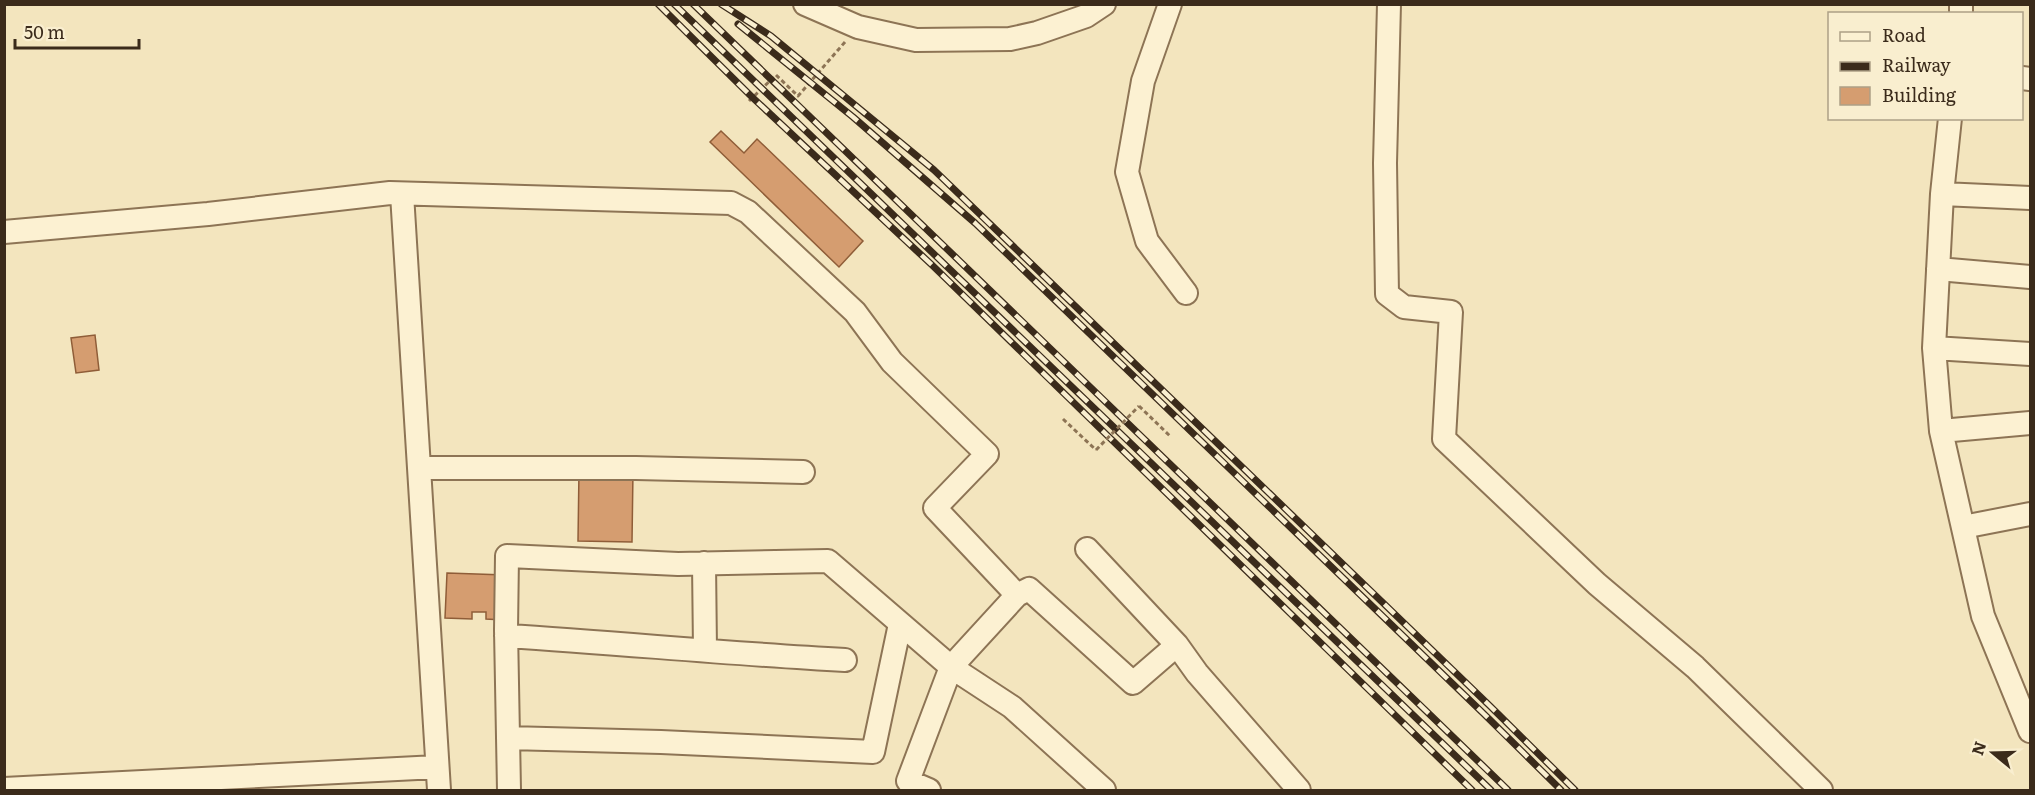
<svg xmlns="http://www.w3.org/2000/svg" width="2035" height="795" font-family="Literata,serif">
<rect width="100%" height="100%" fill="#f3e5be"/>
<path fill="#d59d70" stroke="#8f5d38" stroke-width="1.5" d="M721 131 744 153 757 139 863 241 839 267 710 142Z
M95 335 99 370 76 373 71 338Z
M579 470 633 471 632 542 578 541Z
M447 573 505 575 503 620 486 619V612H472V619L445 618Z"/>
<g fill="none" stroke-linecap="round" stroke-linejoin="round">
<defs>
<path id="minor" d="M805 4 858 27 916 40 1010 39 1037 33 1086 16 1104 4
M1170 4 1143 81 1127 172 1147 241 1186 293
M1389 4 1385 163 1387 294 1404 307 1451 312 1444 439 1597 584 1695 667 1821 790
M1961 4V14
M2022 78 2030 79
M1950 118 1942 194 1934 348 1941 431 1983 616 2030 731
M402 194 439 790
M1942 194 2030 198
M4 232 208 214 390 193 731 203 748 212 855 312 892 362 987 454 935 508 1017 595 1029 589 1133 683 1177 645
M1938 269 2030 277
M1934 348 2030 354
M1941 431 2030 423
M419 468H636L803 472
M1963 527 2030 514
M1087 549 1177 645 1197 673 1299 790
M704 563 705 650
M506 636C619 643 732 654 845 660
M508 738 661 742 873 752 900 624
M4 789 437 767
M509 790 506 630 507 556 678 564 828 561 951 667 1017 595
M929 790 908 781 951 667 1012 707 1104 790"/>
</defs>
<use href="#minor" stroke="#8d7455" stroke-width="26"/>
<path stroke="#8d7455" stroke-width="3" stroke-dasharray="4.5 3" stroke-linecap="butt" d="M749 101 776 75 798 96 845 42
M1139 406 1170 436
M1063 419 1096 450"/>
<use href="#minor" stroke="#fcf1d2" stroke-width="22"/>
<defs>
<path id="rail" d="M658 4 753 98 932 265 1472 790
M674 4 1491 790
M693 4 1508 790
M721 4 771 36 934 170 1490 706 1575 790
M738 24 853 117 975 223 1484 714 1561 790"/>
</defs>
<use href="#rail" stroke="#3b2b1b" stroke-width="7"/>
<use href="#rail" stroke="#f9eecf" stroke-width="4.5" stroke-dasharray="14" stroke-linecap="butt"/>
<path stroke="#8d7455" stroke-width="3" stroke-dasharray="4.5 3" stroke-linecap="butt" d="M1096 450 1139 406"/>
</g>
<rect width="2035" height="795" fill="none" stroke="#3b2b1b" stroke-width="12"/>
<rect x="1828" y="12" width="195" height="108" fill="#f9eecf" stroke="#ada087" stroke-width="1.5"/>
<rect x="1840" y="32" width="30" height="9" fill="#fcf1d2" stroke="#ada087" stroke-width="1.5"/>
<text x="1882" y="42" font-size="18" fill="#3b2b1b">Road</text>
<rect x="1840" y="62" width="30" height="9" fill="#3b2b1b" stroke="#ada087" stroke-width="1.5"/>
<text x="1882" y="72" font-size="18" fill="#3b2b1b">Railway</text>
<rect x="1840" y="87" width="30" height="18" fill="#d59d70" stroke="#ada087" stroke-width="1.5"/>
<text x="1882" y="102" font-size="18" fill="#3b2b1b">Building</text>
<g transform="translate(1993 753) rotate(289)" stroke="#f9eecf" stroke-width="4.5" paint-order="stroke">
<path d="M0-4.5L10 22L0 15L-10 22Z" fill="#3b2b1b"/>
<text y="-9" font-size="16" font-weight="bold" text-anchor="middle" fill="#3b2b1b">N</text>
</g>
<path d="M15 39v9h124v-9" fill="none" stroke="#3b2b1b" stroke-width="3"/>
<text x="24" y="39" font-size="18" fill="#3b2b1b" stroke="#f9eecf" stroke-width="4.5" paint-order="stroke">50 m</text>
</svg>
